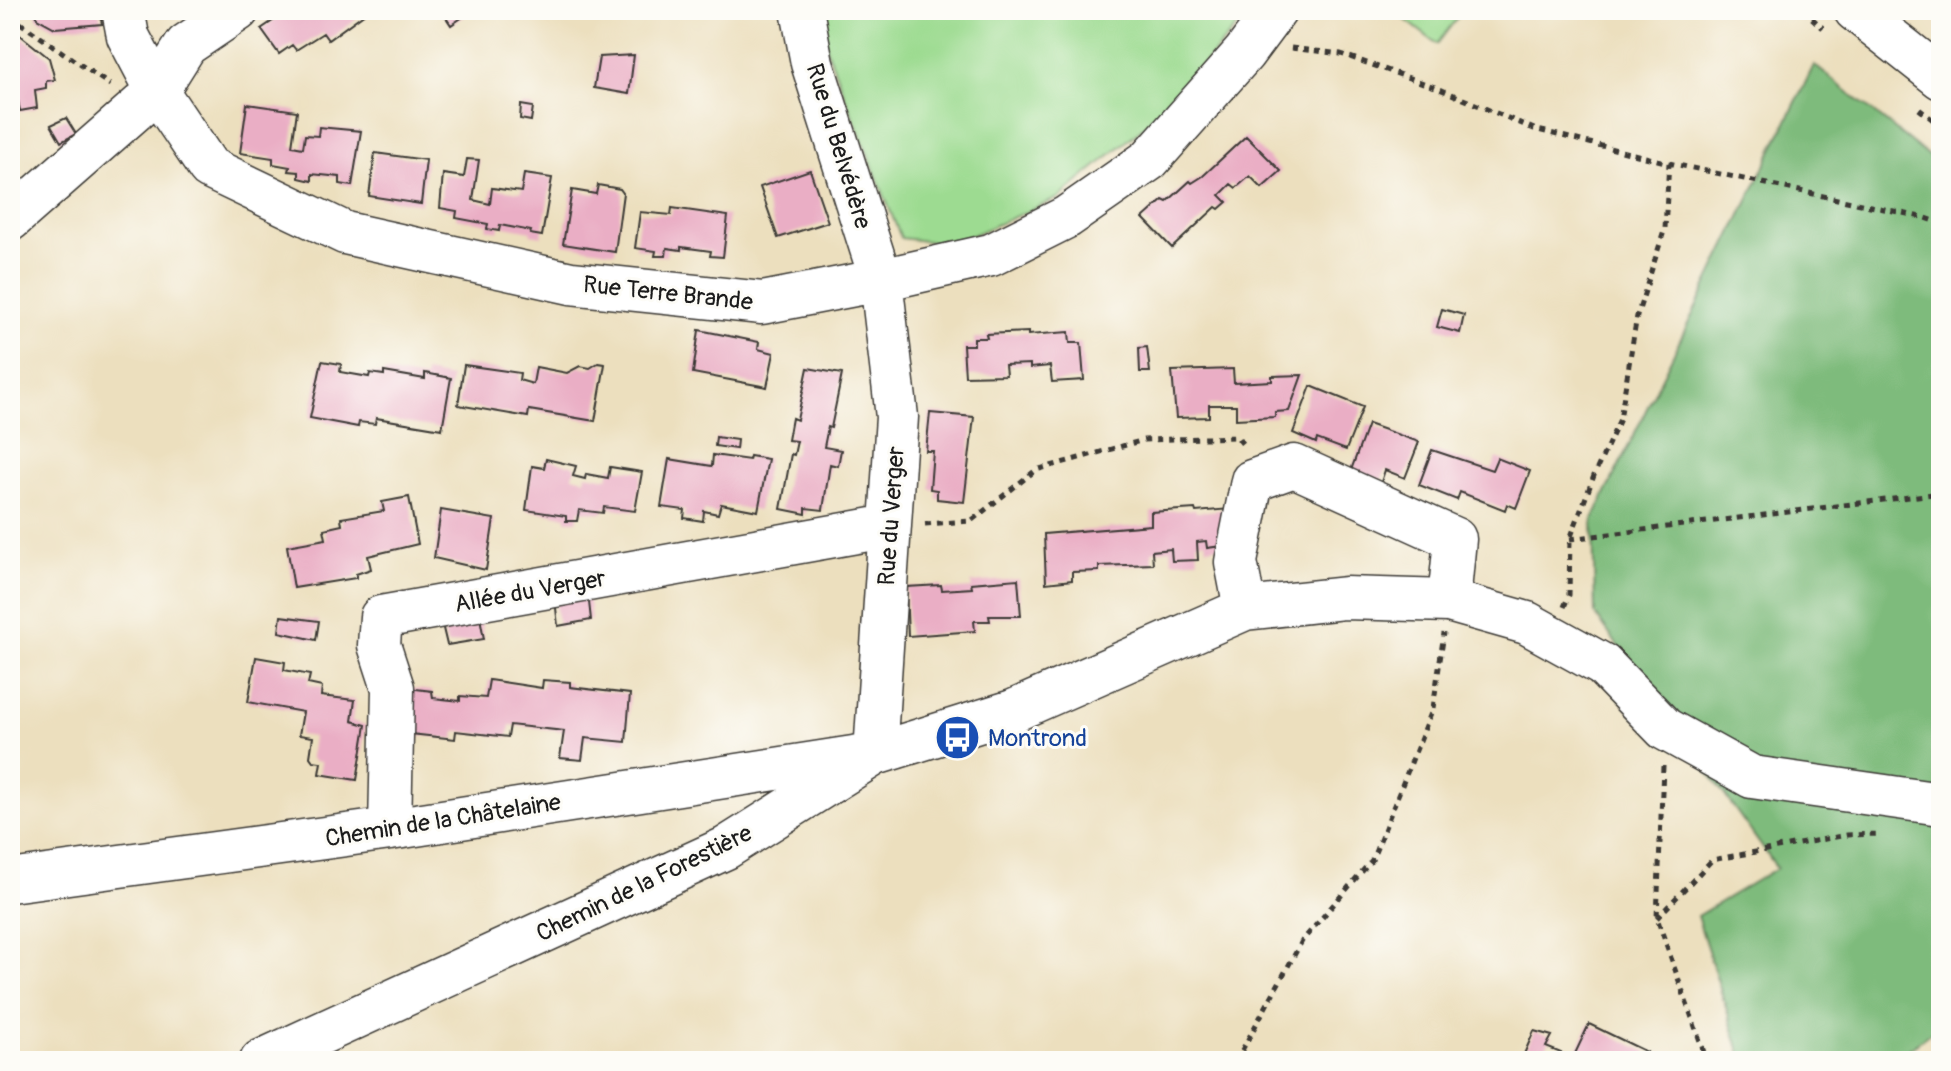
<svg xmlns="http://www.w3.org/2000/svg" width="1951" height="1071" font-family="Pangolin,sans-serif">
<rect width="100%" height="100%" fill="#fdfcf7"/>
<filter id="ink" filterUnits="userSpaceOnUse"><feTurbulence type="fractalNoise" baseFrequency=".0125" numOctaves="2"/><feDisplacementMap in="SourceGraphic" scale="16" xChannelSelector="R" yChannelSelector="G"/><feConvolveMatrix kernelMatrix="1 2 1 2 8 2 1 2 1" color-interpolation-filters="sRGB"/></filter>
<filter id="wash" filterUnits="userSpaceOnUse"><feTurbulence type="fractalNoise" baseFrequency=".006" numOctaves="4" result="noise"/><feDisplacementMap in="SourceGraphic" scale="32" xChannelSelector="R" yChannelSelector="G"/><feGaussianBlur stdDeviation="1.8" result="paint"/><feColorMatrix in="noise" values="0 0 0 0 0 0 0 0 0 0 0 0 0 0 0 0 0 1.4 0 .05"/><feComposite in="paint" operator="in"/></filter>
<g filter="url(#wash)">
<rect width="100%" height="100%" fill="#ecdfbe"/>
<path fill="#9ddb91" stroke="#5c7c56" stroke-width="2" d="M826 10H1252L1160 113 1059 198 951 244 901 238 826 48Z
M1393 10H1463L1437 44Z"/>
<path fill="#7ebb7b" stroke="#4d6c4c" stroke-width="2" d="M1814 65 1941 166V1024L1894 1061H1743L1697 916 1777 868 1595 614 1593 519Z"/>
<g id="blocks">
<path fill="#eaaec5" d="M36 10H99L102 24 55 28 37 18Z
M289 10H369L328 40 323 33 296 50 292 45 279 54 261 29Z
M441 10H473L451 25Z
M14 30 49 58 55 80 46 81V88L35 90 37 108 20 111 10 60V35Z
M634 55 629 94 594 88 599 57Z
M247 104 297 111 292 146 303 148 305 135 318 136 319 127 361 131 352 186 340 184V177L312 174V181L299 178V172L289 171 290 167 273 164V158L240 153Z
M521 105 533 107 531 121 520 119Z
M66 118 76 134 61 142 51 125Z
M1246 136 1281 171 1262 188 1250 176 1236 188 1231 184 1220 195 1227 202 1219 209 1216 207 1172 248 1143 218 1163 200 1167 202 1190 181 1192 183 1203 176Z
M375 153 426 160 421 204 369 196Z
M467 159 479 160 473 200 490 204 492 188 521 192 524 174 552 178 542 236 530 234 531 231 500 225 499 231 487 229 488 224 456 218 457 211 440 208 443 174 464 177Z
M810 170 828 222 778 238 760 187Z
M598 185 620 189 623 193 615 252 563 244 572 190 596 194Z
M672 208 728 216 723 257 710 256 711 251 681 247V250L667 248 666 256H655L656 251 635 248 640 212 671 215Z
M1442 309 1464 315 1460 333 1437 327Z
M699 330 759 342 758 349 774 353 767 387 693 373Z
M1028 332V335L1069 332 1070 343H1081L1084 380 1052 382 1050 366 1030 368V364L1005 365 1006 375 965 376 963 345H974V338H987L986 334Z
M1147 347 1150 372H1140L1139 348Z
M322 361 341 364 340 372 369 377 370 373 384 375V372L425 379V373L451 378 442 429 376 418 375 424 359 422 358 427 310 418Z
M598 363 605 364 595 421 529 410 528 417 458 405 464 365 520 373 519 380 533 384 536 367 567 373 580 366 590 368Z
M808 368 842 374 831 428 828 427 824 447 841 450 838 466 830 464 823 510 806 508V514L781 509 791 454 794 455 797 441 788 440 792 418 797 420Z
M1233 369 1234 383 1272 381V376L1302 375 1289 411 1275 412V417L1236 419V405H1209V417L1176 418 1172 371Z
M1311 386 1363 407 1346 450 1317 439 1316 443 1293 433Z
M930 413 974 417 964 502 937 499V490L930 489 933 451H926Z
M1368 424 1419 442 1405 478 1385 470 1380 485 1350 473Z
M716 437 737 440 736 449 715 446Z
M1432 450 1492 470 1497 458 1530 471 1516 508 1507 504 1505 510 1460 492 1457 500 1419 485Z
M713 455 749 460 750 456 768 459 758 511 721 504 718 514 704 511 703 521 684 518 685 510 661 507 669 459 712 466Z
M546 459 576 466 573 476 585 479 586 474 608 478 610 467 642 472 635 511 604 507 603 513 579 510 577 521H566V516L526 510 532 466 544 468Z
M409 497 418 544 368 556 371 569 356 574V578L294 588 287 546 326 539 324 529 342 525 341 518 384 511 382 502Z
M1195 509 1196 512 1230 509 1221 546 1207 548 1206 541 1197 542 1198 560 1172 561 1171 549 1152 551 1153 564 1099 566V571L1072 572V580L1046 583 1044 534 1151 525V512Z
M441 510 494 519 486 570 434 558Z
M1018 579 1021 616H989L990 621H974L975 631 908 636 906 587 941 585 942 590 972 588 971 583Z
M588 593 591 620 558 626 555 599Z
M479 612 484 639 447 645 441 620Z
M281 616 319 621 316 640 279 632Z
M256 657 285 662 284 670 310 675 308 684 322 687 321 696 355 700 352 721 366 725 357 780 319 774 321 762 313 761 310 757 313 737 299 735 303 712 248 702Z
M489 680 542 688 543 680 570 682V687L630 694 626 742 585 738 582 760 560 758 564 731 510 725 508 737 456 731 455 739 402 733 408 688 432 691 433 698 460 701V696L486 698Z
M1589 1024 1647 1052 1643 1061H1521L1534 1031 1552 1036 1546 1047 1573 1058Z"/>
</g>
</g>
<g filter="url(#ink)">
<use href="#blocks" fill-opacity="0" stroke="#3b3934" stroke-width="2"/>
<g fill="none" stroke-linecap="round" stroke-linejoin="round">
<defs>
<path id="minor" d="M123 10 128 36 157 91 209 168 345 233 571 283 762 303 881 280 991 255 1067 217 1149 160 1244 53 1276 10
M802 10 812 63 881 280 897 417 875 754
M1855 10 1941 78
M10 220 157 91 186 45 238 10
M1245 609 1236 562 1252 481 1294 466 1455 539 1449 601
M390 829 393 688 379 645 381 617 890 526
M10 881 390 829 860 756
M261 1061 726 848 875 754 1013 711 1245 609 1345 598 1449 601 1527 623 1603 665 1665 729 1752 777 1941 804"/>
</defs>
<use href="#minor" stroke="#3b3934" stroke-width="45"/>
<path stroke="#3b3934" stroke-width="5" stroke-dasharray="6 6" stroke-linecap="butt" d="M1803 10 1823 28
M10 16 110 85
M1291 48 1341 54 1435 87 1534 129 1669 163 1926 218 1941 223
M1919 109 1941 126
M925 524 971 521 1036 470 1144 440 1237 437 1245 447
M1570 539 1941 493
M1564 607 1569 595 1570 539 1595 473 1620 419 1637 316 1665 228 1669 163
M1663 766 1657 918 1707 1061
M1657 918 1712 860 1847 835 1880 834
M1236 1061 1302 941 1372 860 1433 708 1444 633"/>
<use href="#minor" stroke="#fff" stroke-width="42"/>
</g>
</g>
<defs>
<symbol id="bus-disc" viewBox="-11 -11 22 22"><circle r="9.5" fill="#1a4fb4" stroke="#fdfcf7"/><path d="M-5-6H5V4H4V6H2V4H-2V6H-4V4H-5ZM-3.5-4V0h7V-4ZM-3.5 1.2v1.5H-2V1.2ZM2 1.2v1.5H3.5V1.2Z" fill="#fff"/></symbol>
</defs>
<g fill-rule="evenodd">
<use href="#bus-disc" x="932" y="712" width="51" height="51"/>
</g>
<g text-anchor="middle" stroke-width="6" stroke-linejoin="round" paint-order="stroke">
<g font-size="24" fill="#1c1c1c" stroke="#fdfcf7">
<text transform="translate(839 146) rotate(73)" y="8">Rue du Belvédère</text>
<text transform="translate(668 293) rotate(6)" y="8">Rue Terre Brande</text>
<text transform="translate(891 516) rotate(-86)" y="8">Rue du Verger</text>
<text transform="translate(530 591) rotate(-10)" y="8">Allée du Verger</text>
<text transform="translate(443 820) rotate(-9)" y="8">Chemin de la Châtelaine</text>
<text transform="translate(644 883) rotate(-26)" y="8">Chemin de la Forestière</text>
</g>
<g font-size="24" fill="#164399" stroke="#fdfcf7" text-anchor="start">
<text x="988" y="746">Montrond</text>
</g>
</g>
<rect width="1951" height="1071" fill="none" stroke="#fdfcf7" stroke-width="40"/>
</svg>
